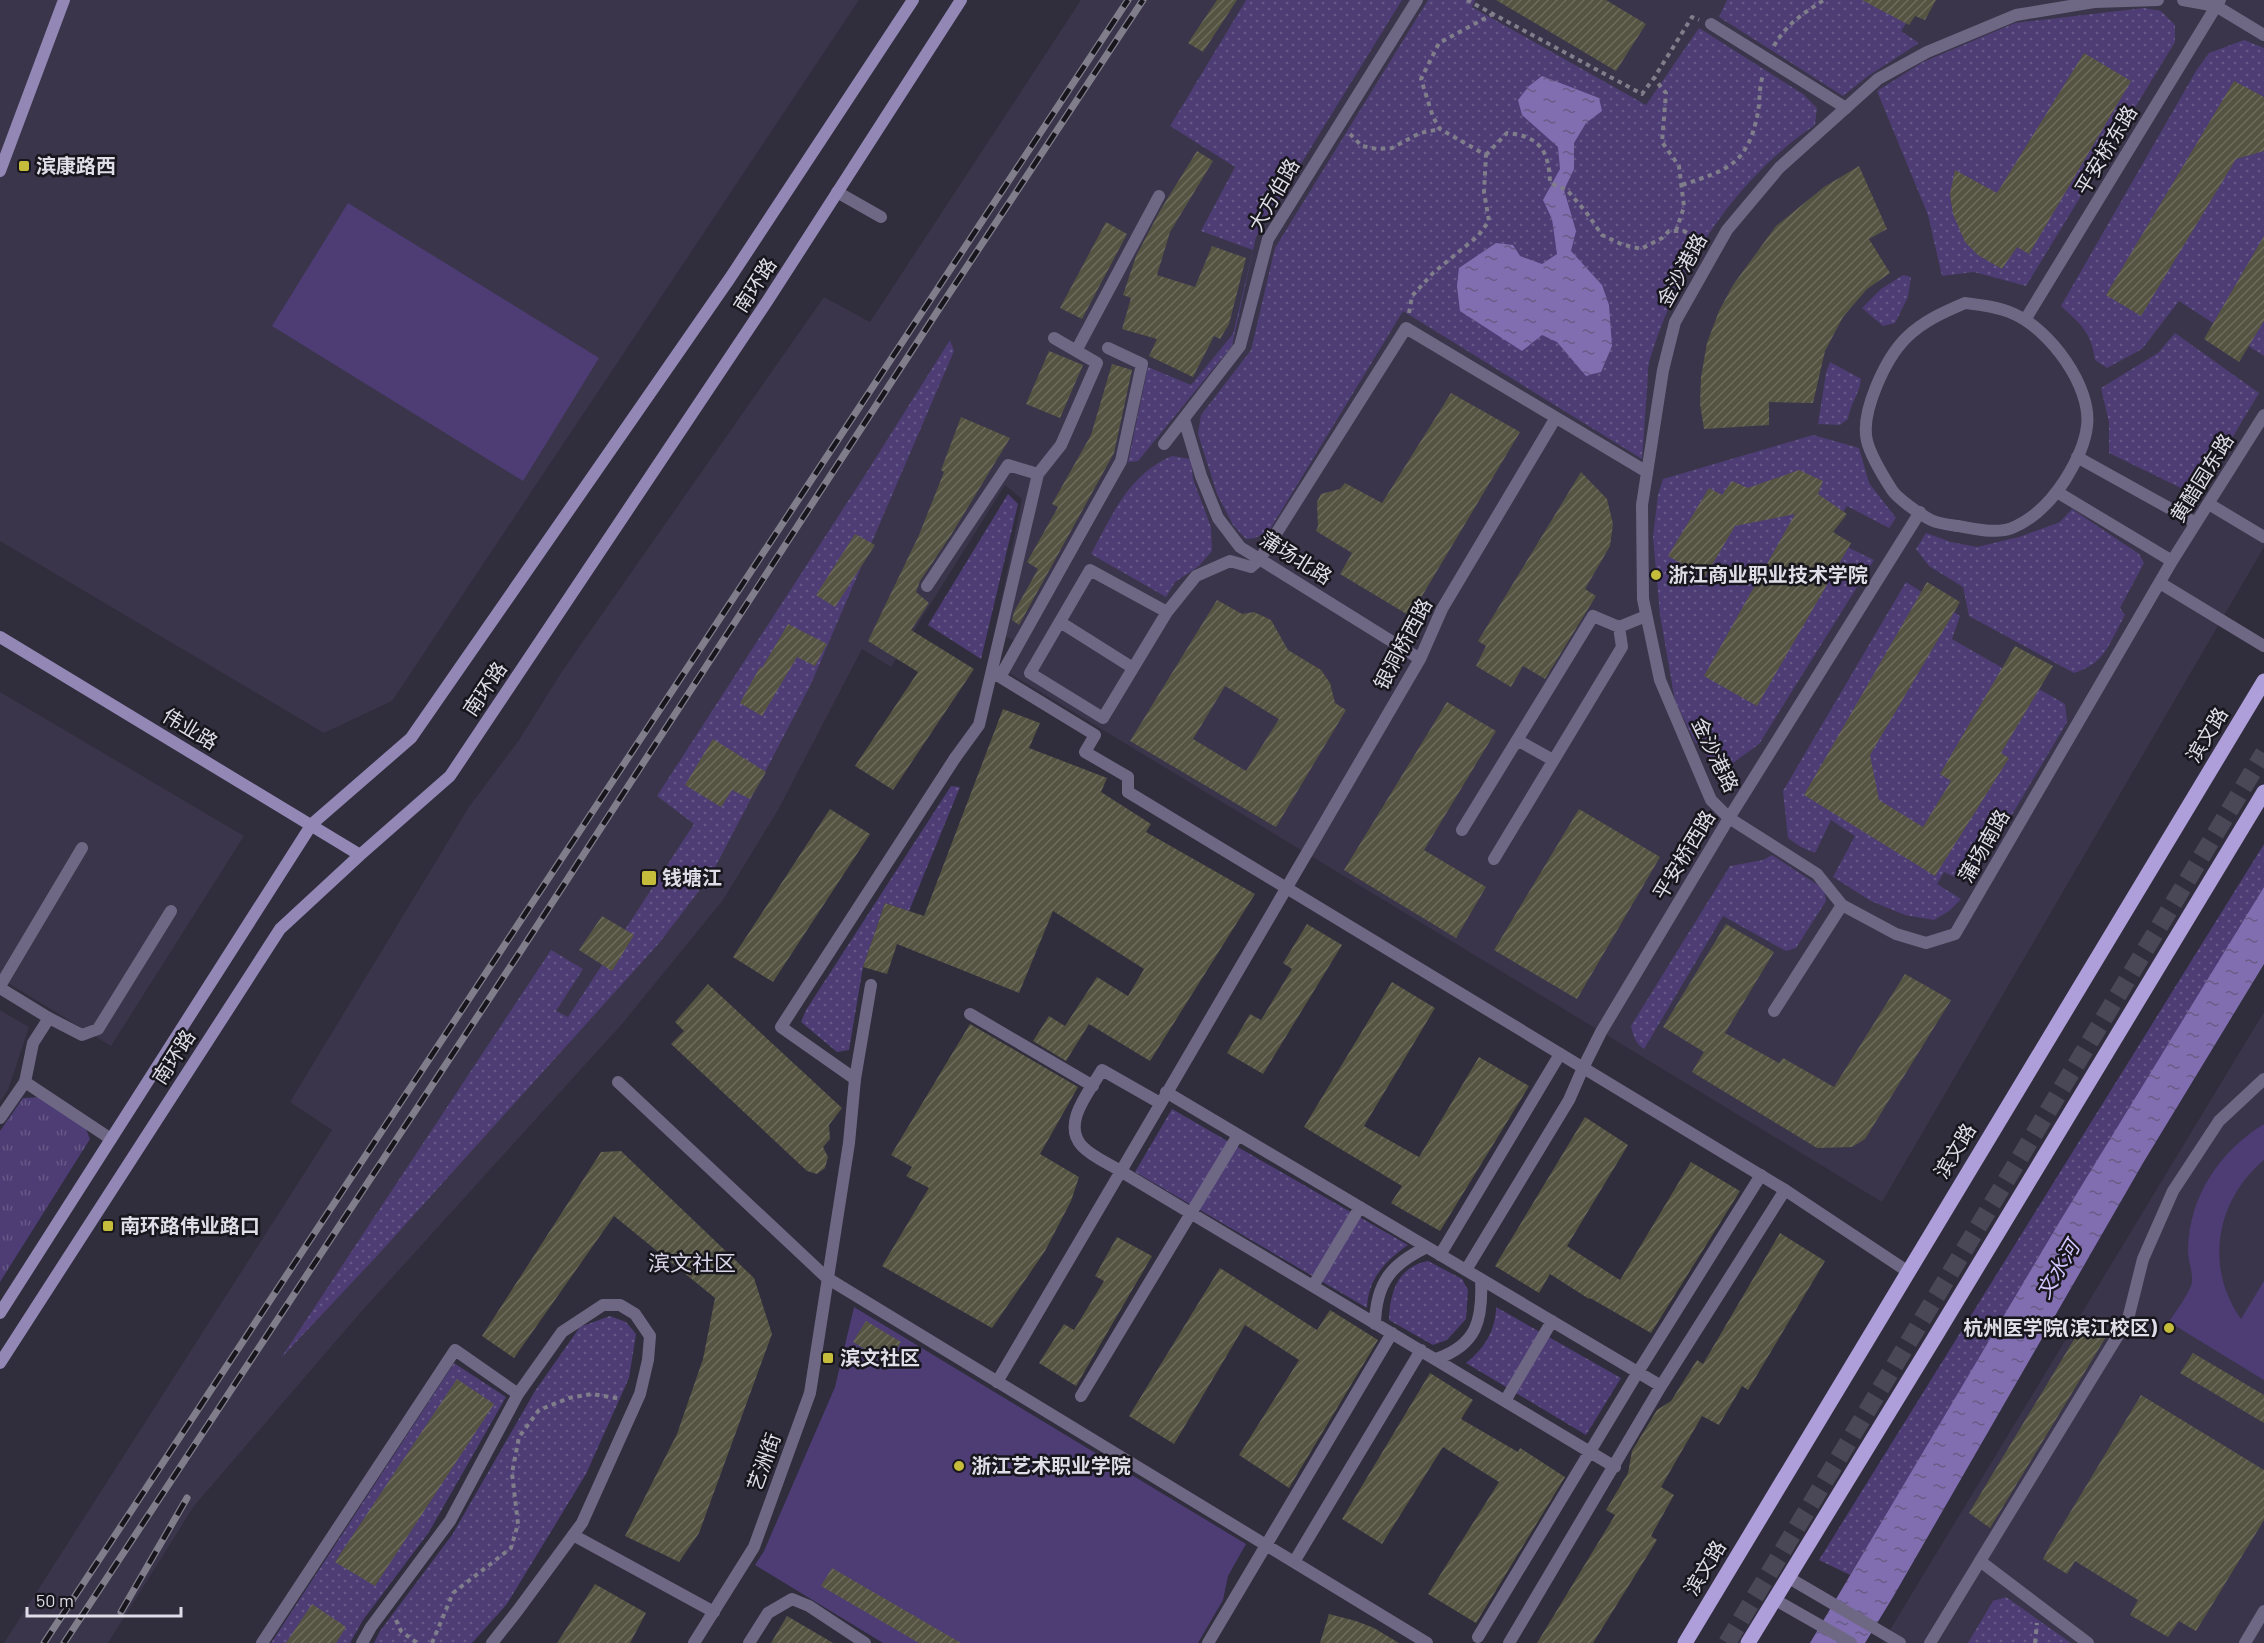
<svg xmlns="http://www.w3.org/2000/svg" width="2264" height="1643" font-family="Barlow,'Noto Sans SC',sans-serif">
<defs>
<pattern id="grass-dots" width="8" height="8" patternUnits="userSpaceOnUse" patternTransform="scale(1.5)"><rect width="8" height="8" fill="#4d3d74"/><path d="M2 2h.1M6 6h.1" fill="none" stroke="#665988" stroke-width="1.8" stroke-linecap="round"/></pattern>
<pattern id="park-tufts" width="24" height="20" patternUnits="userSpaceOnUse" patternTransform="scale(1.5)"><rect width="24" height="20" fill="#4d3d74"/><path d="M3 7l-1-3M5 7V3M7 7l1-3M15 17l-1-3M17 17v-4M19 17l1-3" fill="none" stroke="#665988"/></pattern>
<pattern id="water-ripples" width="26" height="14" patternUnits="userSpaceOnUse" patternTransform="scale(1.5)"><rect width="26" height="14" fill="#806eb0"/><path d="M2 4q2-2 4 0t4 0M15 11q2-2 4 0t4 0" fill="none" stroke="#685c85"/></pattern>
<pattern id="building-hatch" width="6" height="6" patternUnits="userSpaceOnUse" patternTransform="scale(1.5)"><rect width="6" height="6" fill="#555442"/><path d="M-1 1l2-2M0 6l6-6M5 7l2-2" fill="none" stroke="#6d6c5d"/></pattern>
</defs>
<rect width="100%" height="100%" fill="#302d3c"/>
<path fill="#3a354a" d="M0 0H859L392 701 324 733 0 541Z
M1081 0H1246L1170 126 1235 167 1253 250 1256 237 1402 0H2264V547L1882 1202 1009 673 1112 490 1019 643 995 631 1022 499 1005 485 891 667 862 649 778 810 723 900 622 1024 361 1312 194 1506 108 1643H4L332 1130 290 1102 469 807 519 740 563 670 824 297 870 322Z
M0 692 244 836 111 1046 0 978Z
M0 1010 29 1027 8 1090 0 1102Z
M2264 1012V1643H1882Z"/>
<path fill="url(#grass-dots)" d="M1246 0H1402L1256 237 1232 346 1138 461 1128 462 1148 367 1191 385 1233 334 1253 250 1201 231 1235 167 1170 126Z
M1428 0H1475L1472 7 1646 105 1699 28 1803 94 1817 108 1815 125C1735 179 1678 267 1650 359 1647 369 1648 381 1647 391 1645 414 1644 436 1642 459L1403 311 1269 531 1255 538 1246 539 1233 525 1217 494 1198 434 1201 415 1251 350 1275 248Z
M1727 0H1921L1901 31 1919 43 1868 76 1843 96 1719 17Z
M2144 8 2161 11 2175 25V42L2026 286 1974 272 1942 276 1928 215 1877 91 1923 62 2015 23Z
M2244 40 2264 48V356L2179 301 2142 349 2107 368 2095 360C2091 331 2081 325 2061 306L2196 71 2209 53Z
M1903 275 1911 277 1908 297 1895 323 1883 326 1862 308 1881 289Z
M2175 333 2259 393 2223 453 2214 450 2187 491 2109 453V422L2101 388 2158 353Z
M950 340 954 351 810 686 711 875 660 942 376 1257 281 1358 551 950 583 969 556 1011 568 1017 694 824 657 796 865 475Z
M1830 362 1861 379C1860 393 1850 404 1848 419L1840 425 1818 424 1826 373Z
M1813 435 1859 448 1869 483 1896 518 1889 528 1847 506 1827 537 1874 560 1759 744 1729 766 1709 758 1695 742 1675 701 1660 615 1653 537 1658 495 1663 479Z
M1172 456 1191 459 1193 479 1211 527 1212 551 1199 566 1175 582 1166 597 1091 554C1112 515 1129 474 1172 456Z
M1008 494 1018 504 981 659 928 625Z
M2072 509 2139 554 2144 563 2120 608 2125 615C2109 643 2106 663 2074 673L1969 616 1963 587 1929 566 1916 549 1926 533 1951 542 1977 547 2019 537 2060 522Z
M1906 582 1960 616 1952 639 2065 704 2067 722 1975 877 1963 881 1944 872 1937 884 1961 899 1949 911 1934 920 1905 915 1871 901 1833 877 1855 836 1831 820 1815 853 1801 847 1788 838 1783 791Z
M951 786 960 787 909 911 885 903 863 967 849 1050 837 1052 801 1022 806 1010Z
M2264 844V894L1850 1575 1819 1560Z
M1772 855 1824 889 1826 901 1796 948 1786 951 1723 916 1644 1049C1636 1044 1633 1036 1631 1026L1730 866 1763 860Z
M1172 1109 1408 1245C1385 1261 1368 1279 1367 1308L1135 1172Z
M1428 1261 1462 1279 1468 1290 1466 1319 1447 1340 1433 1345 1389 1320C1390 1293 1397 1267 1428 1261Z
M1496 1307 1621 1378 1586 1435 1466 1363C1484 1349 1496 1330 1496 1307Z
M610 1316 626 1322 636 1334 629 1378 586 1474 507 1604 472 1643H374L380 1631 452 1535 535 1391 580 1327Z
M454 1363 506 1397 429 1532 363 1620 350 1643H271Z
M2006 1597 2071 1643H1968L1993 1601Z"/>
<path fill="url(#park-tufts)" d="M41 1097 85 1127 90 1139 0 1282V1131L23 1098Z"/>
<path fill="#4d3d74" d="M348 203 599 358 523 481 272 326Z
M2264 1124V1160C2216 1200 2204 1267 2241 1319L2264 1281V1380L2169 1322C2174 1314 2191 1291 2192 1282 2193 1273 2188 1260 2188 1250 2189 1196 2220 1151 2264 1124Z
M854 1307 1246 1544 1228 1576 1223 1600 1198 1643H883L755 1565 764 1551 835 1387Z"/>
<path fill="url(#water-ripples)" d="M1542 76 1599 98 1602 111 1586 123 1574 143V169L1564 190 1576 231 1571 251 1602 285 1609 305 1612 346 1601 372 1586 376 1557 342 1542 335 1522 351 1460 311 1457 286 1459 268 1496 243 1513 245 1520 256 1542 264 1557 254 1552 219 1543 200 1560 169 1558 147 1522 115 1518 100 1529 86Z
M2264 887V964L2143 1163 1893 1597 1865 1643H1810L2057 1226Z"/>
<path fill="url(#building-hatch)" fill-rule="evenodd" d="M1217 0H1237L1203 52 1188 43Z
M1496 0H1606L1646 24 1616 71Z
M1862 0H1936L1925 20 1915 16 1909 25Z
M2084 53 2131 81 2029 254 2017 247 2002 269 1978 255 1965 242 1953 214 1950 194 1955 170 1997 193Z
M2234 81 2264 97V151L2236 159 2141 316 2106 295Z
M1197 151 1213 161 1170 232 1157 275 1195 287 1212 246 1246 258 1229 324 1220 339 1214 336 1193 377 1149 356 1157 339 1122 329 1131 298 1123 295 1136 256 1161 209Z
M1859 166 1887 229 1869 239 1890 273 1867 289 1843 317 1825 351 1813 403 1769 402V425L1704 429 1700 404 1701 377 1707 343 1719 311 1733 285 1776 226 1824 187Z
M1106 222 1127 234 1082 319 1060 308Z
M2264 236V321L2239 362 2204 339Z
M1049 351 1083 365 1060 418 1026 404Z
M1112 364 1132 370 1114 453 1019 625 1012 620 1014 612 1038 569 1027 562 1058 507 1052 504 1091 435Z
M1451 393 1520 432 1410 616 1340 574 1352 553 1316 531 1318 526 1317 502 1321 494 1340 489 1345 483 1382 503Z
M961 417 1010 438 951 535 920 581 916 592 929 603 911 630 974 669 893 790 855 766 918 672 868 641 919 535 944 472 941 470Z
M1799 470 1823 481 1818 494 1847 514 1833 532 1851 543 1757 706 1704 676 1795 514 1735 526 1705 577 1668 556 1709 488 1722 495 1732 481 1748 488Z
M1581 472 1607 499 1613 524 1610 546 1585 589 1596 596 1545 679 1523 666 1511 687 1476 666 1486 646 1478 641Z
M855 534 875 545 835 607 816 595Z
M1927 582 1960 602 1870 755 1879 800 1923 827 1951 781 1940 774 2015 646 2053 666 2001 753 2009 758 1935 876 1804 795Z
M1217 600 1242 614 1254 612 1271 620 1288 650 1321 670 1330 683 1335 703 1346 710 1276 827 1130 741ZM1225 686 1279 719 1246 771 1193 739Z
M788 624 827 644 815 666 797 657 762 716 740 703 760 667 762 668Z
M1447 702 1496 731 1424 850 1486 887 1456 938 1344 870Z
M1003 709 1040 723 1029 748 1107 778 1101 792 1151 824 1146 832 1255 894 1150 1061 1089 1024 1066 1061 1033 1041 1049 1016 1065 1026 1097 977 1128 996 1144 969 1053 911 1019 993 897 944 887 974 863 967 885 903 924 916Z
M713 739 766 772 750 799 732 790 721 807 685 785Z
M830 809 870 834 773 982 733 957Z
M1579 809 1660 857 1577 999 1494 950Z
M602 916 634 935 612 971 579 950Z
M1307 924 1342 945 1263 1074 1227 1053 1250 1014 1261 1020 1292 969 1283 963Z
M1726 924 1774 952 1725 1033 1779 1063 1783 1058 1834 1087 1905 974 1951 1000 1865 1139 1852 1147 1817 1148 1692 1072 1704 1052 1663 1027Z
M1392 982 1435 1008 1364 1126 1419 1157 1479 1057 1529 1086 1440 1231 1391 1203 1402 1186 1304 1127Z
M708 984 842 1108 829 1125 830 1139 823 1147 828 1157 825 1168 817 1174 807 1171 671 1044 684 1031 675 1022Z
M970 1024 1078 1087 1040 1154 1079 1177 1071 1201 1045 1251 992 1328 882 1266 929 1188 906 1176 912 1167 891 1155Z
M1585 1117 1628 1145 1567 1246 1620 1280 1691 1162 1740 1191 1651 1333 1590 1298 1589 1299 1550 1274 1539 1293 1495 1266Z
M621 1151 754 1278 772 1334 699 1533 679 1562 625 1536 677 1434 703 1359 715 1298 614 1216 514 1358 482 1336 601 1152Z
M1780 1233 1825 1261 1748 1390 1742 1386 1719 1425 1702 1416 1661 1487 1674 1495 1651 1536 1657 1540 1593 1643H1537L1615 1515 1606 1510 1628 1473 1632 1451 1657 1410 1671 1401 1697 1360 1703 1364Z
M1117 1237 1152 1256 1076 1386 1039 1363 1064 1324 1074 1330 1104 1281 1095 1276Z
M1220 1268 1317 1330 1330 1310 1378 1340 1289 1488 1239 1455 1299 1360 1245 1325 1174 1444 1129 1416Z
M2087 1318 2109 1332 1990 1528 1969 1513Z
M866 1321 901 1342 888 1363 853 1342Z
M2193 1353 2264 1395V1423L2180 1373Z
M1430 1373 1473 1400 1461 1419 1518 1452 1520 1448 1565 1477 1476 1623 1428 1594 1499 1482 1443 1447 1382 1544 1342 1519Z
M457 1379 494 1404 375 1586 335 1562Z
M2141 1395 2264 1470V1520L2196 1631 2179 1621 2168 1637 2130 1615 2138 1600 2075 1561 2067 1574 2043 1559 2051 1544Z
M832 1568 961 1643H919L821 1586Z
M595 1584 646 1613 630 1643H557Z
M312 1604 346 1627 336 1643H286Z
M1329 1614 1356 1621 1374 1628 1399 1643H1320Z
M787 1616 833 1643H771Z"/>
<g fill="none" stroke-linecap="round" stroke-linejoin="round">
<path stroke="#4a4756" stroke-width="18" stroke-dasharray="18 9" stroke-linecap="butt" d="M1727 1643 2264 753"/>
<path stroke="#817e8b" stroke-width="4" stroke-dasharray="4.5 4.5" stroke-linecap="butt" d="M1467 0 1642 94 1654 78
M1774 46C1786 24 1804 13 1824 0
M1350 134 1362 146 1377 149 1392 148 1420 133 1440 129
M1486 155 1507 133C1540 136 1549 151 1550 183L1567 190 1586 212 1602 235 1621 244 1641 249 1662 238 1669 231H1684L1704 243
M1682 185C1727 170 1748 165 1758 112 1760 100 1759 87 1763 75
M1676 231 1684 207 1679 166 1662 142 1666 93 1654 78 1692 17 1699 20
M1409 313 1412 296 1433 273 1478 236 1489 221 1484 192 1486 155 1440 129 1433 117 1421 79 1439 43 1493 14
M396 1620 401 1631 417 1643
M432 1643 453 1593 511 1548 518 1524 512 1473 519 1437 539 1410 569 1398 592 1394 621 1399
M2035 1643 2037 1623"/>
<path stroke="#6f6885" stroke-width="12" d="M1711 24 1846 108
M837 192 881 217
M1108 348 1142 364 1121 461 1000 677 1095 735 1085 752 1128 777V792
M1076 351 1159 196
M1184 419 1201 476 1218 518 1240 547 1420 659
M1164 444 1240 346 1268 239 1417 0
M927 586 1008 465 1038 474
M1167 612 1090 570 1030 673 1103 718 1167 612 1196 576 1230 561 1251 567 1260 559 1406 328 1647 472
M1060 622 1133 668
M1517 740 1553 760
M955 758 979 725 1038 474 1061 445 1097 363 1054 338
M1729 818 1817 874 1842 905
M1462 830 1593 616 1619 627 1646 616
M1494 859 1622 647 1619 627
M0 986 82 848
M970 1014 1093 1086
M49 1018 82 1035 98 1029 171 911
M855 1079 871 985
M1166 1092 1661 1386
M1160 1103 1102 1070C1090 1091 1061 1123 1082 1146 1092 1157 1110 1164 1122 1172L1615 1467
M0 1118 25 1082
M1440 1255 1560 1054
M1466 1270 1569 1100 1583 1068
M827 1278 1427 1643
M1313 1286 1360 1207
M1375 1324C1376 1283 1391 1264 1427 1247
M1436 1359C1477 1345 1483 1320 1481 1279
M997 1382C1140 1142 1278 900 1420 659L1442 609 1555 419
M1081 1396 1238 1135
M1505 1401 1552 1321
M573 1535 714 1612
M1980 1561 2128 1319 2143 1259 2173 1191 2219 1121 2264 1079
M1294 1562 1421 1350
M1478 1637 1638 1372 1761 1175
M262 1643 455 1350 518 1394
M362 1643 371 1627 450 1521 518 1394 562 1332 603 1305H620L635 1314 650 1336 648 1360 640 1394 582 1523 518 1610 492 1643
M749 1643 768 1613 792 1599 809 1606 865 1643
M1208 1643 1392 1333
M1509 1643 1661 1386 1785 1190
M2245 1643 2264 1611"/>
<path stroke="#6f6885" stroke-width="12" d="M2183 0 2216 6 2264 35
M1965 303C1981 305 1998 307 2014 314 2049 329 2092 386 2087 426 2085 445 2075 464 2065 480 2052 500 2034 519 2012 528 1997 534 1973 529 1958 526 1950 525 1939 524 1931 520 1921 515 1898 499 1892 490 1883 476 1871 457 1867 441 1860 412 1886 358 1906 338 1923 321 1944 312 1965 303Z
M2025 320 2220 0
M2077 457 2196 523
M2057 492 2172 561
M2209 504 2264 537
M2160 583 2264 646
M1128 792 1785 1190 1907 1271
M1729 818 1711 800 1660 680 1643 599 1642 505 1663 370 1675 322 1727 230 1779 168 1878 79 1927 52 2016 15 2094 2 2158 0
M0 988 49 1018 33 1043 25 1082 111 1139
M1774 1011 1842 905 1896 934 1926 943 1955 934 2172 561 2264 415
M1583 1068 1601 1032 1729 818 1920 512
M618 1082 827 1278
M1789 1578 1900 1643
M1774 1599 1851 1643
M694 1643 754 1547 810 1393 849 1143 855 1079 781 1027 955 758
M1930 1643 1980 1561 2088 1643"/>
<path stroke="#9287b5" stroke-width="12" d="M0 171 64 0
M0 637 360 855
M0 1313 312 824 411 738 730 278 913 0
M0 1363 280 929 360 855 450 776 768 300 961 0"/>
<path stroke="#ae9fda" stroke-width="15" d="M1685 1643 2264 681
M1748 1643 1935 1337 2264 792"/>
<defs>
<path id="rail" d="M121 1612 187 1498
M44 1643 1128 0
M64 1643 522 949 937 312 1143 0"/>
</defs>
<use href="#rail" stroke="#817e8b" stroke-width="7"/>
<use href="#rail" stroke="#18161d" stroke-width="4.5" stroke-dasharray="14" stroke-linecap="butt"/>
</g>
<g fill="#c6bc3c" stroke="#18161d" stroke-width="2">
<rect x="18" y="160" width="12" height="12" rx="3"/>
<circle cx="1656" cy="575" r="6"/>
<rect x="641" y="870" width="16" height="16" rx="3"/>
<rect x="102" y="1220" width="12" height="12" rx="3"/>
<circle cx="2169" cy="1328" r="6"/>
<rect x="822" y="1352" width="12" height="12" rx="3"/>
<circle cx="959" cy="1466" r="6"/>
</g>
<g text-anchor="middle" stroke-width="5" stroke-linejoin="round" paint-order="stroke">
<g font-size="20" fill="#dfdde7" stroke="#18161d">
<text transform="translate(2106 150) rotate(-59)" y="7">平安桥东路</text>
<text transform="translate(1274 195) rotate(-60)" y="7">大方伯路</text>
<text transform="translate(1682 270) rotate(-61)" y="7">金沙港路</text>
<text transform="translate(755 285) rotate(-57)" y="7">南环路</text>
<text transform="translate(2202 478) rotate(-58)" y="7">黄醋园东路</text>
<text transform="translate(1296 558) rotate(32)" y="7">蒲场北路</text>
<text transform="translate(1403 644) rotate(-62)" y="7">银洞桥西路</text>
<text transform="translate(485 689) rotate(-56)" y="7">南环路</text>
<text transform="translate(190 729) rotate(31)" y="7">伟业路</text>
<text transform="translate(2207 735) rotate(-59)" y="7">滨文路</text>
<text transform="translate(1715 755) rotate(64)" y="7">金沙港路</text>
<text transform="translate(1984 846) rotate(-60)" y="7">蒲场南路</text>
<text transform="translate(1684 855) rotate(-59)" y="7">平安桥西路</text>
<text transform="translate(174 1057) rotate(-57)" y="7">南环路</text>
<text transform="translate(1955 1151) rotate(-59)" y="7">滨文路</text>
<text transform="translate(764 1462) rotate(-70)" y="7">艺洲街</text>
<text transform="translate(1705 1568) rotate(-59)" y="7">滨文路</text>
</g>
<g font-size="20" font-weight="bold" fill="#dfdde7" stroke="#18161d" text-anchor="start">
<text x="36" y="173">滨康路西</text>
<text x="1668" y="582">浙江商业职业技术学院</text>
<text x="662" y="885">钱塘江</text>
<text x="120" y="1233">南环路伟业路口</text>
<text x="2157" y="1335" text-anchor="end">杭州医学院(滨江校区)</text>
<text x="840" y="1365">滨文社区</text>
<text x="971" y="1473">浙江艺术职业学院</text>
</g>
<g font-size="21" font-style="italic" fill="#d2c4fd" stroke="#18161d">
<text transform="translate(2058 1270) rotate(-59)" y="7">文水河</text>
</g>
<g font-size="22" fill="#dcd8ec" stroke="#18161d">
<text x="692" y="1271">滨文社区</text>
</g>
</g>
<path d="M27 1607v9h154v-9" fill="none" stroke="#dfdde7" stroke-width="3"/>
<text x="36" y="1607" font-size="18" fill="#dfdde7" stroke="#18161d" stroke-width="4.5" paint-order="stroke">50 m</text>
</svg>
